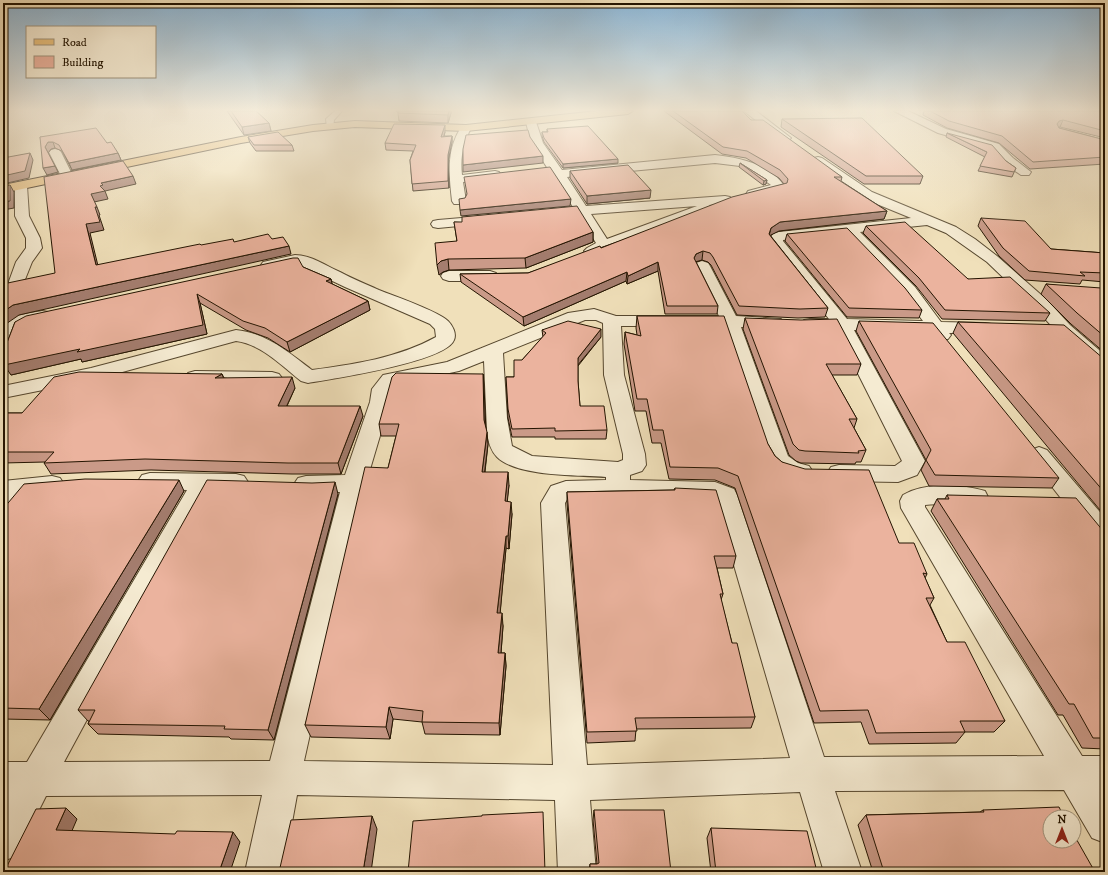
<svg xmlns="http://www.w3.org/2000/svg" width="1108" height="875" font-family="'IM FELL DW Pica',serif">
<rect width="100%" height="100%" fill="#f0e0ba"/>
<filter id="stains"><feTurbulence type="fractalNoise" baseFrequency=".005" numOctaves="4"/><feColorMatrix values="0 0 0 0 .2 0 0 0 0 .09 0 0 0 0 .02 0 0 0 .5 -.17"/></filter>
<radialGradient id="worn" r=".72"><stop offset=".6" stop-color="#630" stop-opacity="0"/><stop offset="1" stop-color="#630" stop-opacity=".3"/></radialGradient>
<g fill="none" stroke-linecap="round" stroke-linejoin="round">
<defs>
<path id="lane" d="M335 111H342L334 120 333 128H327L326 119Z"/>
<path id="street" d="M744 111H756L791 138 789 140H781Z
M894 111H908L946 129 999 144 1013 158 1031 172 1029 175H1021L1005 164 991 148 938 133Z
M531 119 536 122 543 143 562 170 715 155C741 158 770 164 785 187L784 190 753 198 748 197 746 194 748 191 771 185 757 175 740 166 715 163 567 177 586 206 725 196 730 197 732 200 730 203 709 205 711 208 709 211 609 248C602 252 595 256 587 254L584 251 587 248 596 243 578 214H564L562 211 564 208 573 207 531 143 526 122ZM697 206 607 239 591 214Z
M466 125 471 128C463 143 460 157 462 175L495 171 499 172 501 175 499 178 495 179 463 182 466 201 464 204H454L452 201C449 174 446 149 462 126Z
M55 149 59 150 61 152 73 176 71 179H63L61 176 49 152 51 150Z
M818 157 822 158 872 192 956 227 975 239 997 256 1047 300 1070 325 1105 355V371L1098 369 1058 333 1035 308 987 262 946 233 927 225 860 232 915 287 941 322 985 323 991 324 994 328 991 332 985 333H949L951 335 948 339C939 341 936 339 931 332L854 330 925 461 917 475 898 482 839 481 831 479 827 473 831 467 839 465 895 466 902 461 836 330 804 328 801 324 804 320 810 319H829L771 245 769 239 774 233 779 232 911 218 862 198 814 164 812 161 814 158ZM845 234 903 295 923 321 847 319 783 241V240Z
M21 182 26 183 27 186 29 216 40 238 42 248 32 262 22 287 16 289 10 287 8 284 16 262 26 248V238L15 216V186L16 183Z
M485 216 490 217 492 220 490 223 438 228 433 227 431 224 433 221 438 220Z
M295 255C311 255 326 266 340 272 353 279 366 284 379 290 394 296 438 311 448 321 452 325 457 333 454 340 446 362 332 379 308 383L301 381C282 366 261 344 236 341L93 380 3 398V386L91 368 236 330C267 333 288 352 312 370 355 364 398 358 436 337L435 329 430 324 345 287 299 265 269 270 263 268 261 265 263 262Z
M702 261 708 263 710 266 736 316 781 319 784 323 781 327 775 328 741 327 788 456 798 463 809 466 813 472 809 478C790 483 774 473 766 456L723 326H621L624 375 645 454 646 465 642 471 630 475V480L715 482 734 489 737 495 824 757 1044 756 901 508 900 501 903 495C924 482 962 484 985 491L988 497 985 503C966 509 944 502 925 505V507L1082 756H1105V790H1104L1105 792V843L1092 838 1064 790 835 791 862 872H824L800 792 590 800 596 872H558L555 800 297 795 283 872H245L262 795 46 796 16 856 3 861V806L8 796H3V762H27L187 490 150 489 142 487 138 481 142 475 150 473 236 474 244 476 248 482 244 488 236 490H211L64 762 270 761 340 492H306L298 490 294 484 298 478 306 476 345 475 370 402 372 389 383 375 447 362 568 313 594 309 616 316H719L694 266 696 263ZM585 320H596L603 323 604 375 623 454V460L618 462 532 456 512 446 507 418 503 353ZM484 361 487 432C488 440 490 450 497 457 517 477 578 475 606 477V480L566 481 551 486 541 503 553 765 304 761 366 483 390 402 392 390 397 384 459 371ZM618 496 715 500 790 758 587 765 565 503 568 498Z
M449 271H490L496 273 498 276 496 279 490 281H449L443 279 441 276 443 273Z
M42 311 48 312 51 316 48 320 30 324 20 329 10 357 3 359C3 349 2 339 3 329 5 315 31 313 42 311Z
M195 371 272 372 279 374 282 378 279 382 272 384 195 383 188 381 185 377 188 373Z
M1039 447 1047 450 1105 518V546L1096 543 1031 460 1028 455 1031 450Z
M52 476 60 478 64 484 60 490 28 495 12 515 3 518V481Z"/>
<path id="primary" d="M598 111H633L628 114 466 131 355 127 313 131 241 143 3 193V185L241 137 313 125 355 121 466 125Z"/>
</defs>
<use href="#lane" stroke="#56472e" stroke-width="2"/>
<use href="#street" stroke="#56472e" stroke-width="2"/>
<use href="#primary" stroke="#231400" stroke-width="2"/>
<use href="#lane" fill="#f5ebd2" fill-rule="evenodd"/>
<use href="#street" fill="#f5ebd2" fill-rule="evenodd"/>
<use href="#primary" fill="#e8c07d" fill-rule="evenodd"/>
</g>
<path fill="#ca9a88" stroke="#231400" d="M227 111H256L269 123 271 131 244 135Z
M396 111H451V113L448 123 399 121 398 113Z
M664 111H742L751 120 842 177 841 181 887 211 884 219 779 231 770 235 828 308 825 317 798 318 737 315 711 265 708 262 702 260 696 262 718 306 717 314H665L658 271 627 284 626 281 524 326 461 282 460 274 528 273 784 184 779 178 746 158 722 154Z
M924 111H1105V138L1060 127H1058L1059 128 1105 140V164L1030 169 999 143 947 128 923 115Z
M782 119 923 176 920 184H864L781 127Z
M547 129 618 163 563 168 544 142 542 136V132H547Z
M445 132 444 136H452V142L448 162 449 188 413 191 410 160 413 151 386 150 385 143Z
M947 133 1006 161 1016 168 1012 177 978 171 985 157 946 137Z
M40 137 107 143 118 153 121 160 72 170 62 151 55 148 51 149 48 153 58 172 47 175Z
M248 137 292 145 294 151H256L250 143Z
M740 163 767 180 766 184 763 185 739 167Z
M570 171 650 198 587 204 570 178Z
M981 218 1051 249 1105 253V282L1082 280 1080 284 1025 280 999 256 978 226Z
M454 222 593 232V242L526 268 449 270 443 272 439 275 457 241Z
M866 226 968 279 1050 313 1045 321 942 319 916 286 863 233Z
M787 234 922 310 919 318 847 317 785 241Z
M303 267 331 279 332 284 368 301 370 310 290 352 268 338 246 330 200 303 207 334 82 362 81 359 11 375 5 362H3L5 348 15 322Z
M1046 284 1105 292V353L1071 324 1041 294Z
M637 316 768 444 775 456 782 462 899 543 927 574 925 578 934 598 930 605 947 642 1005 721 994 732H965L956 743 869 744 861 722 814 723 735 488 715 480 669 479 661 443H652L646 411H635L624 344 625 332 637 335 636 328Z
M745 318 861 364 857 375H832L857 419 854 428 866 450 861 462H856L855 464 801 463 796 461 789 455 743 329Z
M859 321 1059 478 1052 488 929 486 921 470 926 460 856 331Z
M958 322 1105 359V516L953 333Z
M542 330 601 337 578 366V381L580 406 607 430 606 439H555V437H512L508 418 506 377H514L522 360 543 337Z
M222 374 224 378 295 388 287 406 363 416 341 474H292L151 470 51 474 44 463 45 462 3 463V413H22Z
M483 374 485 423 488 444 485 472 509 485 507 501 512 514 509 549 506 548 500 613 503 626 501 653H505L506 666 500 735 425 734 422 722 393 719 390 739 311 737 305 725 388 468 396 436H381L379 424Z
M675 488 736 556 733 568H717L723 594 721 600 732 643 755 717 751 728 636 729 635 741 587 743 567 503V492L674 490Z
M184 491 50 720 3 719V509Z
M338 494 274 740 231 739 229 737 98 734 88 724 89 721H88L78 710Z
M947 495 1105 533V749L1082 748 1063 715H1058L931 511 937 499H945Z
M594 810 671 872H589L590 864H597L593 820Z
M983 810 1095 872H873L858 825 866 815 980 812Z
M711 828 817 872H711L707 838Z"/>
<path fill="#a47d6f" stroke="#231400" d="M449 111H451V113L448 123V115Z
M1063 120 1060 127 1056 128 1057 124 1059 121Z
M269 123 271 131 244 135 242 127Z
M445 125V132L442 143 441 137Z
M452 136V142L448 162 449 188 448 155Z
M48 142H53L55 148 51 149 48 153 45 147Z
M30 153 33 160 29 178 3 184V176Z
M118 153 121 160 72 170 69 163Z
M543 156V163L463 172V165Z
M618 159V163L563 168V164Z
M55 166 58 172 47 175 43 168Z
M133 176 136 184 105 191 108 199 94 202 91 194 100 186 101 183Z
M767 180 766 184 763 185 764 181Z
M10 185 14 192V208L3 210V202Z
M651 190 650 198 587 204V196Z
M571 199 570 206 461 216 460 210Z
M95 207H97L100 215H99L104 230 90 233 100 274 96 265 86 224Z
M887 211 884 219 779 231 769 236 771 228 780 222Z
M593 232V242L526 268 525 258Z
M289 246 291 254 19 315 3 326V312L13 305Z
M703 251 702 260 695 262 694 258 696 254Z
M448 259 449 270 443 272 439 275 437 265 441 261Z
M658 262V271L627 284 628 276Z
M3 263 5 266 3 275Z
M627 272 626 281 524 326 523 317Z
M331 279 333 288 326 281Z
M197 294 200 303 207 334 82 362 81 359 11 375 4 365Z
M368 301 370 310 290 352 287 342Z
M601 329V337L577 366 578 358Z
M6 350 12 360 3 362V351Z
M222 374 226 385 215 378Z
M483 374 484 386 486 432 484 420Z
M292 377 295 388 282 416 278 406Z
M360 406 363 416 341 474 338 463Z
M487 432 488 444 483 485 482 472Z
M508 472 509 485 506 514 505 501Z
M179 480 184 491 50 720 39 709Z
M335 482 338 494 274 740 268 730Z
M511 502 512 514 509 549 508 536Z
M506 536V548L499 626 497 613Z
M502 613 503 626 500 666 498 653Z
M505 653 506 666 500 735 499 723Z
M389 707 393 719 390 739 386 727Z
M66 808 77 819 68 840 56 830Z
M372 816 377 829 371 872H363Z
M233 832 240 842 230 872H219Z"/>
<path fill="#ebb39e" stroke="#231400" d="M231 111H256L269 123 242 127Z
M399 111H449L448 115 398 113Z
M673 111H742L751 120H763L842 177H834L887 211 780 222 771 228 769 234 772 238 828 308 800 309 739 306 713 257 710 253 703 251 696 254 694 258 718 306H667L658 262 628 276 627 272 523 317 460 274 528 273 600 246 601 248 732 197 787 183 788 179 780 170 747 151 723 147Z
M930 111H1105V131L1063 120 1059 121 1057 124 1059 128 1105 140V157L1033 162 1002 136 949 121Z
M862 118 923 176H866L782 119Z
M394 124 445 125 441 137 452 136 448 155V181L412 184 410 160 416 145 385 143Z
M588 126 618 159 563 164 544 138 542 132H548L547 129Z
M96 128 107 143 111 142 118 153 69 163 59 145 53 142H48L45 147 55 166 43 168 40 137Z
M528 130 530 137 543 156 463 165V149L466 135Z
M278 132 292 145H254L248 137Z
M947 133 992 145 1006 161 1016 168 1014 172 980 166 987 152Z
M30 153 25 171 3 176V158Z
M123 161 133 176 101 183 103 185 100 186 105 191 91 194 97 207H95L100 222 86 224 96 265 200 244 201 245 233 239 234 242 268 234 272 239 283 237 289 246 13 305 3 312V284L55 273 44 177Z
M740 163 767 180 764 181Z
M628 165 651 190 587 196 570 171Z
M550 167 571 199 460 210 459 199 465 198 467 194 464 177Z
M10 185V201L3 202V186Z
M577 206 593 232 525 258 448 259 441 261 437 265 435 243 457 241 454 222H462V217Z
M981 218 1025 221 1051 249 1105 253V273L1080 272 1085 276 1029 271 1003 248Z
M905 222 968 279 1010 277 1050 313 945 310 919 278 866 226Z
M847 228 905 288 922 310 849 308 787 234Z
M293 258H298L303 267 331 279 326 281 368 301 287 342 265 328 243 321 197 294 203 325 77 352 80 349 4 365 6 350 3 351V349L5 348 15 322 26 316Z
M1046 284 1101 288 1105 292V337L1077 313Z
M637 316H724L768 444 775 456 782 462 805 469 869 470 899 543H914L927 574 923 573 934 598H926L947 642H965L1005 721H960L965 732 876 733 868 710 820 711 738 476 718 468 670 467 663 430H653L647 399H637L625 332 641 336Z
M745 318 801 320 837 319 861 364H826L857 419H849L866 450 858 451 859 453 805 451 799 450 793 444Z
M568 321 601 329 578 358V381L580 406H604L607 430 555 431V428L512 429 508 409 506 377H514V360H522L546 333 542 330Z
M859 321 933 323 1059 478 935 475 926 460 931 450Z
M958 322 1064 325 1104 359H1105V493Z
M79 372 222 374 215 378 292 377 278 406H360L338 463H288L145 459 44 463 54 452H3V413H22L54 377Z
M396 373 483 374 484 420 487 432 482 472H508L505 501 511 502 508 536H506L497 613H502L498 653H505L499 723 422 722 423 711 389 707 386 727 305 725 365 467 388 468 399 424H379L392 377Z
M85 479 179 480 39 709 3 708V509L24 484Z
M207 480 312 483 335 482 268 730 224 729 225 726 88 724 95 710H78Z
M675 488 716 490 736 556H714L723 594H720L732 643H737L755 717 635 718 637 731 587 732 567 492 675 490Z
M947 495 1076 498 1104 532 1105 533V738H1093L1074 704H1069L937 499H949Z
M1059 807 1064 817H1050V841H1074V835L1095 872H884L866 815 984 812 983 810Z
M66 808 56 830 175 834 177 831 233 832 219 872H4L36 809Z
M594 810H664L671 872H590V864H597L599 863Z
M543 812 545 872H408L413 821 482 816V815Z
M372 816 363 872H279L291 820Z
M711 828 807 831 817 872H716Z"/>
<linearGradient id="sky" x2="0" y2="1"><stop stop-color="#8bb6d6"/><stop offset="0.47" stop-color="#f8f1e0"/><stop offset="1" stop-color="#f8f1e0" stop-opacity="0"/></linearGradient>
<rect width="1108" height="234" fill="url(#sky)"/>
<rect width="1108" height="875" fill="none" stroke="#f0e0ba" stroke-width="16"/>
<rect x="4" y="4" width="1100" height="867" fill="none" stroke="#231400" stroke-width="2"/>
<rect x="8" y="8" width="1092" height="859" fill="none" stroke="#231400"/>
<rect x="26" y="26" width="130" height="52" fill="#f5ebd2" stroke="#a1957e"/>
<rect x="34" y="39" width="20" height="6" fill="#e8c07d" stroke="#a1957e"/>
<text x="62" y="46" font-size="12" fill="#231400">Road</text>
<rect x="34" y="56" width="20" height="12" fill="#ebb39e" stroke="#a1957e"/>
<text x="62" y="66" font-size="12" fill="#231400">Building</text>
<g transform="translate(1062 829)"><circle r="19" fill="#f5ebd2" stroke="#a1957e"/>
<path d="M0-3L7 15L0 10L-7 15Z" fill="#8f2418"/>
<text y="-6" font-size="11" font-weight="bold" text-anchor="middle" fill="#231400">N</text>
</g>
<rect width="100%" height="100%" filter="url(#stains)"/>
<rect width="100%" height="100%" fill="url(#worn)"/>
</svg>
